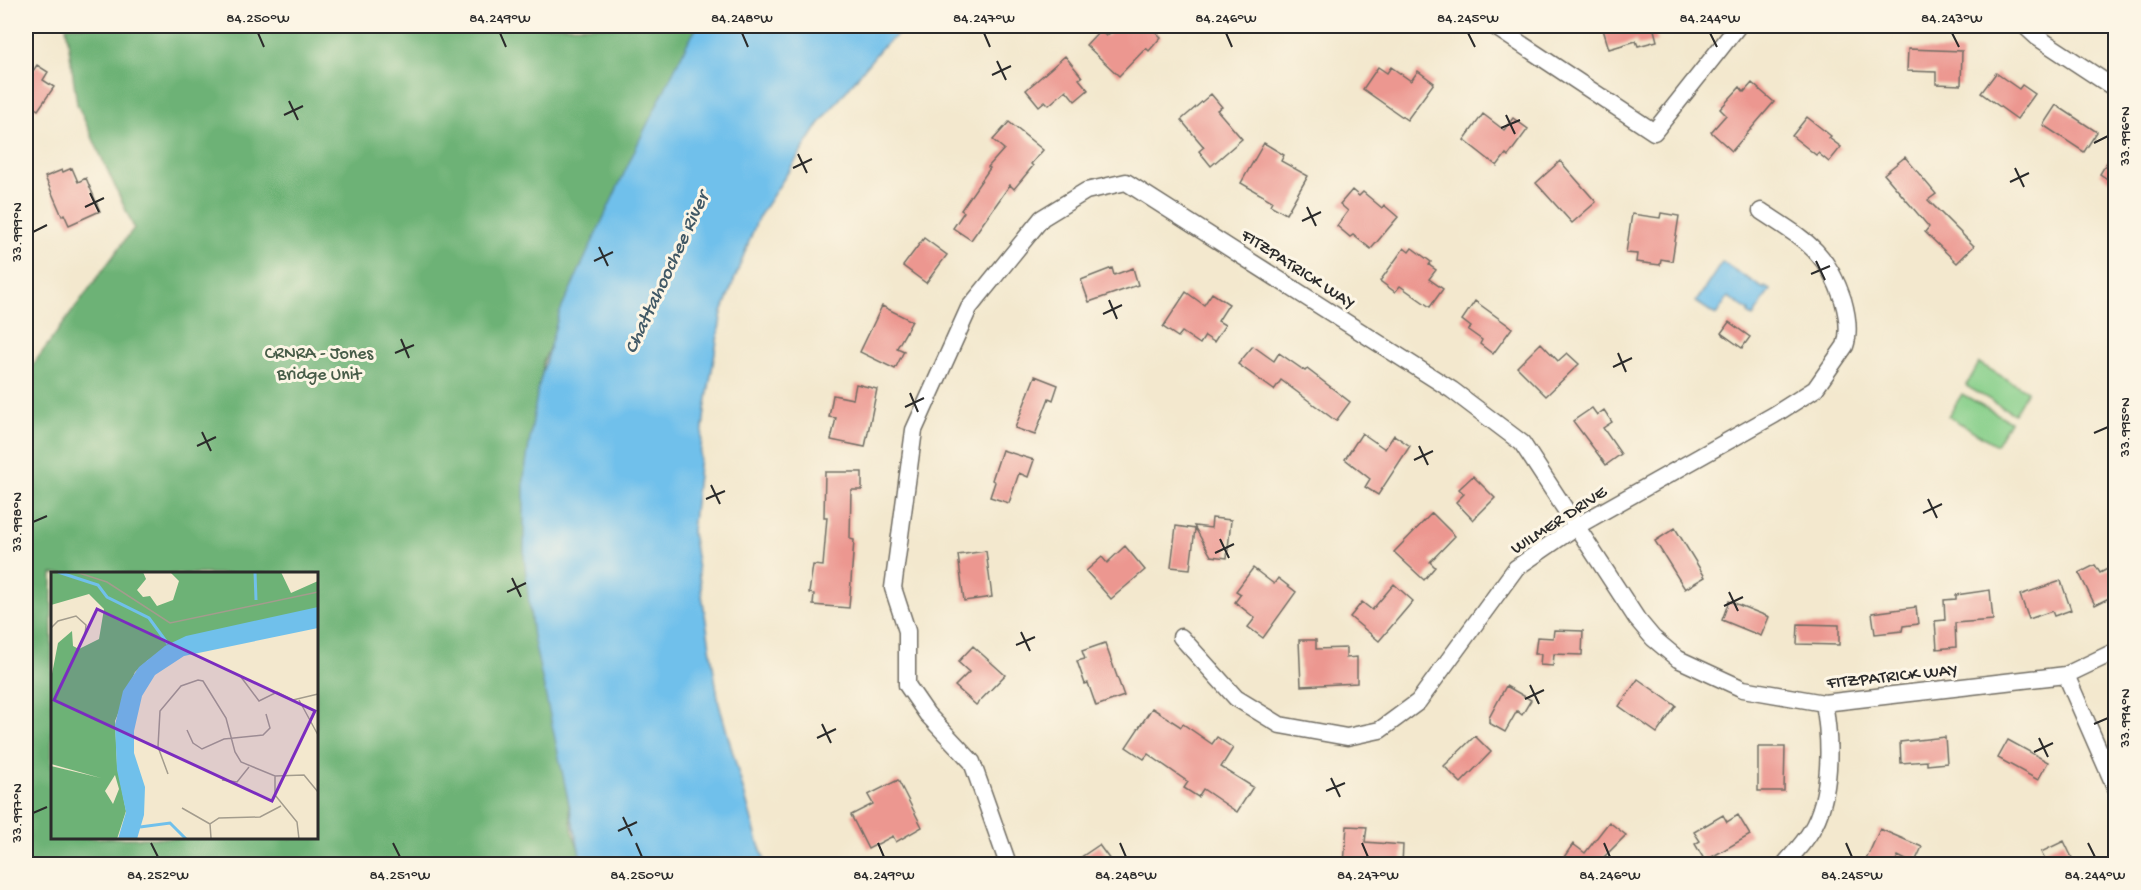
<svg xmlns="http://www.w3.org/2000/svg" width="2141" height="890" font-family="'Gochi Hand',sans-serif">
<rect width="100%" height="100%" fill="#fcf5e5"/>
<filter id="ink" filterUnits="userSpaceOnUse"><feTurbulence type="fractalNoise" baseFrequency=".0167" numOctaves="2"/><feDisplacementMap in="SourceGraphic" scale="12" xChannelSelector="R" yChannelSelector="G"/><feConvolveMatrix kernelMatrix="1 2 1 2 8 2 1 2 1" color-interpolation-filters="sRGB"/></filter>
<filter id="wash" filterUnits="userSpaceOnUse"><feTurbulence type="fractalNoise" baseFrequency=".008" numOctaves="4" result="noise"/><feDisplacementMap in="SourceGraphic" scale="24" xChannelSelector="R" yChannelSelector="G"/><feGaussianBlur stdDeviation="1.35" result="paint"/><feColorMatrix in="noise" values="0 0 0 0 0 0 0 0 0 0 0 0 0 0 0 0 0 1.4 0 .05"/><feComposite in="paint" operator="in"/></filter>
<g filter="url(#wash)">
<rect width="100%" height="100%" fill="#f3e8ce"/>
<path fill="#87cf8a" stroke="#597d5a" stroke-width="1.5" d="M1979 363 2027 391 2014 414 1966 386Z
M1962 394 2010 421 1996 445 1948 416Z"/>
<path fill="#6db276" stroke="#4c6e50" stroke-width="1.5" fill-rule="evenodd" d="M66 26H710L605 218 543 362 527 513 573 834 585 864H26V374L134 228 77 104ZM52 574H316V838H52Z"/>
<path fill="#70c0eb" stroke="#4e768b" stroke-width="1.5" d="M698 26H909L881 48 820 123 758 218 722 312 705 410 692 531 719 704 758 842 766 864H582L533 637 524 558V477L538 388 559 314 639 141 689 40Z
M1722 262 1764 289 1765 287 1770 290 1753 317 1748 314 1749 311 1728 297 1716 315 1696 302Z"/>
<g id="blocks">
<path fill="#ec9790" d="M1119 26H1149L1161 37 1149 51 1146 48 1119 76 1086 45 1100 30 1106 36Z
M1602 26H1653L1657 41 1638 46 1636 41 1609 49Z
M1908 49 1962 51 1961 85 1936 84V72L1907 71Z
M1065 56 1082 77 1079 79 1088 90 1075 101 1066 90 1049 105 1045 101 1039 106 1026 90Z
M26 65 33 71 37 65 48 72 43 80 54 87 38 110 26 102Z
M1378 67 1387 73 1391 67 1411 81 1418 71 1434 83 1407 120 1363 89Z
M1996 73 2019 89 2022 85 2035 94 2017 119 1981 93Z
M1752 83 1774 102 1732 151 1711 132 1726 115 1720 109 1740 87 1744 92Z
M1211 94 1222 107 1217 110 1242 139 1211 166 1199 151 1204 147 1181 120Z
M2056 105 2097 132 2084 152 2043 125Z
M1483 114 1504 130 1513 118 1528 129 1508 156 1506 154 1497 166 1464 140Z
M1807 117 1831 136 1829 138 1841 147 1829 162 1818 153 1816 155 1792 136Z
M1009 122 1043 150 1031 164 1033 166 1014 189 1010 185 971 240 953 228 964 212 961 210 990 168 988 167 1004 149 993 140Z
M1264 143 1284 155 1281 161 1308 176 1286 214 1270 205 1272 201 1241 183Z
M2115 149V184L2100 174Z
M1905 157 1936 194 1928 200 1974 246 1957 263 1925 232 1929 227 1884 174Z
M1560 161 1596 202 1572 223 1536 183Z
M72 168 78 182 86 178 100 211 69 225 64 214 62 216 45 177 62 170 63 172Z
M1352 190 1359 196 1363 192 1382 208 1384 205 1398 217 1371 249 1353 235 1350 237 1337 226 1348 211 1340 204Z
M1661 213 1679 216 1672 261 1661 259 1660 265 1636 262 1637 254 1626 253 1632 214 1660 218Z
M924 238 947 255 926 283 903 266Z
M1404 248 1409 252 1412 248 1431 262 1429 265 1436 270 1429 279 1443 289 1430 307 1400 286 1395 292 1380 281Z
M1112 268 1114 275 1133 268 1138 285 1089 302 1081 280Z
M1186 292 1204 305 1212 293 1229 304 1218 321 1225 325 1214 342 1205 336 1200 344 1182 332 1178 337 1163 327Z
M1475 301 1512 328 1493 354 1480 344 1482 340 1468 330 1471 327 1462 320Z
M882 306 912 321 897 348 904 351 895 369 860 352Z
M1729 322 1750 337 1742 348 1721 333Z
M1541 343 1558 361 1567 353 1579 364 1546 396 1517 367Z
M1253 346 1274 361 1279 353 1305 371 1307 369 1350 402 1336 421 1281 380 1274 390 1238 364Z
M1035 376 1058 385 1053 400 1049 398 1035 435 1015 428Z
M856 384 877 389 865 447 831 440 836 418 829 417 833 395 853 399Z
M1592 408 1597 415 1604 410 1612 422 1603 428 1621 454 1606 465 1573 421Z
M1362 433 1385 449 1394 435 1410 446 1378 495 1365 487 1370 479 1345 459Z
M1002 450 1034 460 1028 477 1019 473 1009 503 990 497 995 482 992 480Z
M825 472H862V490H851L850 539 854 540 849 608 813 605 814 594 809 593 813 565 823 566 827 517H824Z
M1473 476 1495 498 1473 520 1456 502 1464 494 1459 489Z
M1432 513 1455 536 1430 562 1435 567 1424 580 1394 552Z
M1212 518 1231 520 1227 558 1211 556 1194 526 1211 528Z
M1176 526 1195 529 1190 569 1171 567Z
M1675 528 1705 577 1685 589 1655 541Z
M1125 546 1145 570 1111 599 1086 571 1102 557 1107 563Z
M986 551 992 597 964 601 958 555Z
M2095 565 2100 573 2115 565V595L2095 605 2079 573Z
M1253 568 1274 584 1278 578 1296 592 1263 638 1248 627 1255 618 1235 602 1241 594 1236 591Z
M2061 581 2071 610 2054 616 2052 611 2029 619 2020 595Z
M1394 584 1413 601 1379 641 1350 617 1362 602 1372 610Z
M1990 590 1993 620 1955 623 1956 647 1937 649 1935 621 1945 620 1944 600 1956 599V595Z
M1729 601 1769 617 1761 636 1722 620Z
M1916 607 1918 624 1903 626 1902 631 1875 634 1872 613Z
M1798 624 1839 625V645L1797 644Z
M1554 630 1583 631 1582 655 1554 654 1553 666 1540 665 1541 654H1535L1537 637 1553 638Z
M1299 640H1316V649L1346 648V658L1357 657V683L1301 686Z
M1105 643 1124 696 1096 706 1088 683 1085 684 1077 661 1085 659 1082 651Z
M973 646 1005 675 976 705 955 686 969 672 958 662Z
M1638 679 1676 706 1657 733 1619 706Z
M1506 686 1531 700 1522 715 1517 711 1505 732 1489 723V718Z
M1152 708 1181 727 1183 724 1212 744 1217 737 1233 748 1221 767 1253 787 1237 812 1203 789 1198 797 1184 788 1188 782 1148 754 1144 759 1126 747Z
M1475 736 1491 752 1461 783 1444 766Z
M1945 737 1947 763 1927 765V761L1901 763 1900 742Z
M2008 740 2048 762 2038 780 1998 758Z
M1758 747H1785L1784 791H1758Z
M898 780 922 827 896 842 893 836 868 849 851 815 873 804 868 795Z
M1723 815 1727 822 1738 815 1750 835 1705 861 1695 844 1700 841 1694 832Z
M1609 822 1626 835 1598 863 1599 864H1574L1564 857 1573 844 1585 853Z
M1347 826 1367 827 1365 842 1403 845 1402 864H1344Z
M1880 829 1922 847 1914 864 1898 856 1894 864H1864Z
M2064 841 2075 864H2047L2041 852Z
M1099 845 1113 864H1071Z"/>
</g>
</g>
<g filter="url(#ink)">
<use href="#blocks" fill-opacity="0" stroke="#716d64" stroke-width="1.5"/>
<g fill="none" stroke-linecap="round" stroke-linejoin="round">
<defs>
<path id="street" d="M1494 26 1654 132 1738 26
M2025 26 2037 37 2116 89
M1181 637 1236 698 1280 725 1347 737 1380 730 1418 702 1516 568 1577 526 1774 415 1815 389 1845 346C1850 332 1847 314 1843 300 1826 249 1803 239 1761 211
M2066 675 2116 789
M1008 864 972 762 927 714 907 685V631L893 588 914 430 969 308 1042 218 1086 191 1126 182 1452 390 1522 443 1637 619 1653 638 1678 659 1743 689 1824 703 2066 675 2116 651
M1785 864C1793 854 1804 843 1811 831 1832 796 1831 742 1824 703"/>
</defs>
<use href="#street" stroke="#716d64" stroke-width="19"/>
<use href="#street" stroke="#fff" stroke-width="16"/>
</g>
</g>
<path fill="none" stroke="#2b2b2b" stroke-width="2" d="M258 33 264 47M500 33 506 47M742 33 748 47M984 33 990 47M1226 33 1232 47M1468 33 1475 47M1710 33 1717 47M1952 33 1959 47M997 61 1006 80M992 75 1011 66M289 101 298 120M284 115 303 106M1506 115 1515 134M1501 128 1520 120M2094 143 2108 136M798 154 807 173M793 168 812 159M2015 168 2024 187M2010 182 2029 173M90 193 99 212M85 207 104 198M1307 207 1316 226M1302 221 1321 212M33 232 47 225M599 247 608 266M594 261 613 252M1816 261 1825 280M1811 274 1830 266M1109 300 1117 319M1103 314 1122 305M401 339 409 358M395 353 414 345M1618 353 1626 372M1613 367 1632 358M910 393 918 412M905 407 924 398M202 432 211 451M2094 433 2108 427M197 446 216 437M1419 446 1428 465M1414 460 1433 451M711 485 720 504M706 499 725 491M1928 499 1937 518M1923 513 1942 504M33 522 47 516M1220 539 1229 558M1215 553 1234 544M512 578 521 597M507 592 526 583M1729 592 1738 611M1724 606 1743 597M1021 632 1030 651M1016 645 1035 637M1530 685 1539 704M1525 699 1544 690M822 724 831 743M2094 724 2108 718M817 738 836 729M2039 738 2048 757M2034 752 2053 743M1331 778 1340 797M1326 791 1345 783M33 813 47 807M623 817 632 836M618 831 637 822M151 843 158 857M393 843 400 857M636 843 642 857M878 843 884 857M1120 843 1126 857M1362 843 1368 857M1604 843 1610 857M1846 843 1852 857M2088 843 2095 857"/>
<g text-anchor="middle" stroke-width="6" stroke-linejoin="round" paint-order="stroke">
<g font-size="18" fill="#2b2b2b" stroke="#fcf5e5">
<text transform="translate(1299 268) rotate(33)" y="6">FITZPATRICK WAY</text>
<text transform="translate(1558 519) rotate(-33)" y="6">WILMER DRIVE</text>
<text transform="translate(1892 675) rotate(-6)" y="6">FITZPATRICK WAY</text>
</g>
<g font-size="18" fill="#475c48" stroke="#fcf5e5">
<text x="319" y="358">CRNRA - Jones<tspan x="319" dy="21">Bridge Unit</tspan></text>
</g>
<g font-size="20" font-style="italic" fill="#405865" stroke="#fcf5e5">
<text transform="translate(665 272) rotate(-65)" y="7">Chattahoochee River</text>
</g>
</g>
<g transform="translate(51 572)">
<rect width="267" height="267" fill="#f3e8ce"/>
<path d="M0 0H92L95 7 86 18 92 25 99 24 106 34 122 28 128 9 119 0H230L240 21 267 9V38L97 88 84 100 64 149 66 193 75 239 66 267H0V194L50 206 0 192V107L7 71 21 59 22 74 28 77 48 67 53 37 38 22 0 33ZM64 203 68 217 62 232 54 219Z" fill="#6db276" fill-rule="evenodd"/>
<path d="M267 35V56L133 84 104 103 91 124 83 159V181L94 215 93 243 86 267H67L75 240 66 198 64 153 72 119 88 95 114 74 135 64Z" fill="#70c0eb"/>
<path fill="none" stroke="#70c0eb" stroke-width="3" d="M7 0 47 13 56 25 98 46 117 72M204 0 205 28M89 255 119 251 135 267"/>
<path fill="none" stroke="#a39c8d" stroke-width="1.5" d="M25 0 56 10 119 51 267 20M0 56 7 49 25 44 35 53 34 63M190 105 208 129 226 120 242 128 267 122M248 128 267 163M136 158 142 171 151 177 173 167 212 163 219 156 215 142M117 202 107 175 109 139 130 114 147 108 152 109 175 146 184 180 190 190 224 204 253 203 267 220M224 204V223L246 250 248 267M171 208 186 210 198 195M131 236 159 252M160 266 159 252 168 246 209 245 230 234"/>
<path fill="#7b2cbf" fill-opacity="0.15" stroke="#7b2cbf" stroke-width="3" d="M46 37 264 139 221 229 3 128Z"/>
<rect width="267" height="267" fill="none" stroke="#2b2b2b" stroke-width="3"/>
</g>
<rect width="2141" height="890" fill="none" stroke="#fcf5e5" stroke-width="66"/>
<rect x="33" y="33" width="2075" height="824" fill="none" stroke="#2b2b2b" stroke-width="2"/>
<g font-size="15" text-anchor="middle" fill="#2b2b2b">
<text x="258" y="22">84.250°W</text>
<text x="500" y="22">84.249°W</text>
<text x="742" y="22">84.248°W</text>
<text x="984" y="22">84.247°W</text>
<text x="1226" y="22">84.246°W</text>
<text x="1468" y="22">84.245°W</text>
<text x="1710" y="22">84.244°W</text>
<text x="1952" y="22">84.243°W</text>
<text transform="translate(2124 136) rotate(-90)" y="5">33.996°N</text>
<text transform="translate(16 232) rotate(-90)" y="5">33.999°N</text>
<text transform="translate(2124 427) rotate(-90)" y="5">33.995°N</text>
<text transform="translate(16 522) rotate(-90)" y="5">33.998°N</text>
<text transform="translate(2124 718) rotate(-90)" y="5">33.994°N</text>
<text transform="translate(16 813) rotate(-90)" y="5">33.997°N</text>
<text x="158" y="879">84.252°W</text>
<text x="400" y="879">84.251°W</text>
<text x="642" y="879">84.250°W</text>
<text x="884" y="879">84.249°W</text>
<text x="1126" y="879">84.248°W</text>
<text x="1368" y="879">84.247°W</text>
<text x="1610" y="879">84.246°W</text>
<text x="1852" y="879">84.245°W</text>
<text x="2095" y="879">84.244°W</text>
</g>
</svg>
